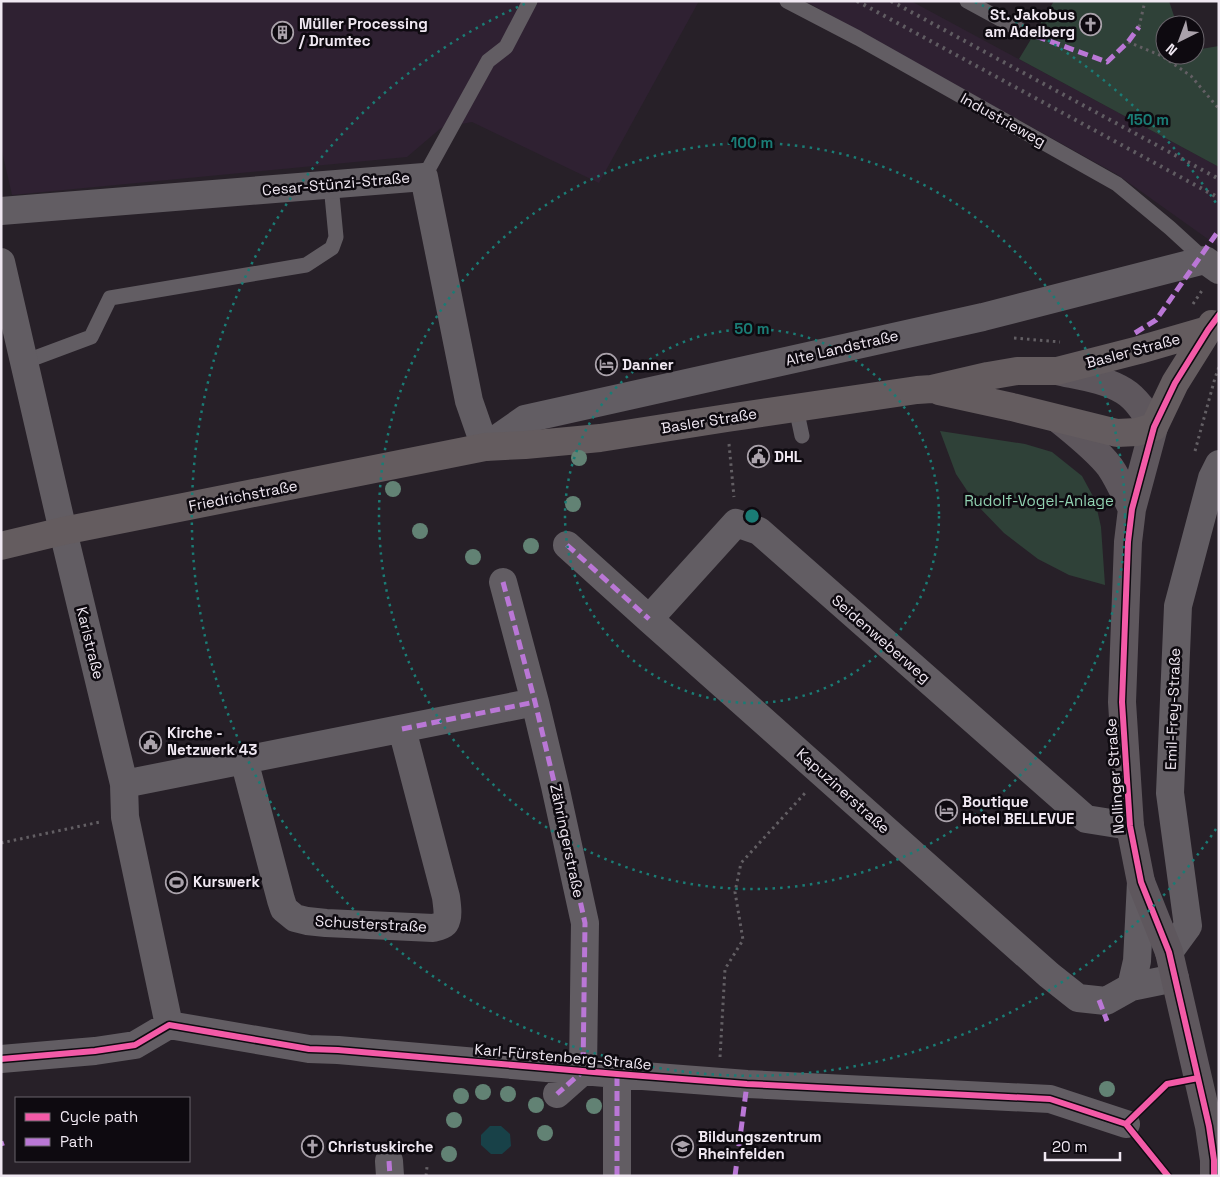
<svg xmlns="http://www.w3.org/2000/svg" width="1220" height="1177" font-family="'Space Grotesk',sans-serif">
<rect width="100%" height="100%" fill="#272028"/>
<path fill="#2f2132" d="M1 1H699L599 183 472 122 441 128 407 157 12 195 1 147Z
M805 1H911L1219 167V247L1118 175Z"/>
<path fill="#2f4138" d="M1054 1H1169L1177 25H1165V55H1195V50L1219 46V167L1019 59Z
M940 431 1025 444 1052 452 1082 476 1095 500 1101 527 1105 585 1069 575 1038 559 1004 533 976 504 956 474Z"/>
<path fill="#184148" d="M490 1126H501L510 1134 511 1146 502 1154H491L481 1145V1135Z"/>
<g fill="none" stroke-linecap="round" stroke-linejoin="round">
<path stroke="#635f64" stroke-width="3" stroke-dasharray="2.5 4" stroke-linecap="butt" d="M1139 27 1145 1
M1128 42 1162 56 1191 76 1219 109
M1193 304 1203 289
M1014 338 1060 342
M729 444 734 497
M1195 451 1215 378 1219 367
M1 843 100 822
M720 1057 725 969 743 940 735 892 741 863 806 792
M1144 1106 1167 1084 1174 1083
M1142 1144 1168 1176
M426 1176 427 1167"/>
<path stroke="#625d63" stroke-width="15" d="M787 1 858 38 1117 184 1170 228 1205 260
M967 1 1022 31
M424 177 488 61 506 47 530 1
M24 362 91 337 110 298 306 265 332 248 336 237 331 185
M796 408 802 436"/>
<path stroke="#625d63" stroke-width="28" d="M1 211 424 177 469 401 485 447 525 419 983 317 1205 260 1219 270
M1 262 63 531 124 784 125 817 169 1025
M567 545 649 619 1049 975 1078 998 1106 1001 1131 987 1175 978
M503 582 535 702 555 786 585 923 583 1071 557 1094
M649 619 736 523 759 531 1086 819 1130 826
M244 760 281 900 284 909 295 918 307 921 326 923 433 928C437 927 442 926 445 923 449 917 447 905 446 897L402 729
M124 784 535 702
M1169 952 1188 926 1170 793 1178 606 1212 478 1219 464
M1131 987 1137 961 1141 882
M1 1059 95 1051 135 1045 169 1025 309 1049 338 1050 617 1074 747 1084 1050 1099 1126 1124
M389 1161 390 1176
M617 1176V1074"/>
<path stroke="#5e575d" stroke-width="28" d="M1057 371C1079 376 1105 379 1124 391 1137 399 1146 414 1154 427L1132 509 1128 542 1122 702 1130 826 1141 882 1169 952 1209 1126 1214 1160V1176
M1058 419C1075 433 1096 449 1110 467 1119 480 1125 495 1132 509"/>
<path stroke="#645c5f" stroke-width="28" d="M939 391 1012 407 1117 433 1137 432 1154 427 1175 383 1212 324
M1 546 63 531 485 447 525 445 600 438 727 418 917 390 932 389 988 376 1017 371H1057L1139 350 1208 330"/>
<path stroke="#605c62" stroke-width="4" stroke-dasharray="2.5 5" stroke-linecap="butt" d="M857 1 1219 198
M891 1 1219 179"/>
<path stroke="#ba77d6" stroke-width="5" stroke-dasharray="10 5" stroke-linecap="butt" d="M1022 31 1107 62 1128 42 1139 27
M1135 333 1156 320 1219 230
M567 545 649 619
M503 582 535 702 555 786 585 923 583 1071 557 1094
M402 729 535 702
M1099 1000 1107 1021
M1 1144 4 1143
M389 1161 390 1176
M617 1176V1074
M735 1176 747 1084"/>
<defs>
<path id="cycleway" d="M1 1059 95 1051 135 1045 169 1025 309 1049 338 1050 617 1074 747 1084 1050 1099 1126 1124
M1126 1124 1167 1084 1198 1078
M1126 1124 1168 1176
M1214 1176V1160L1209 1126 1169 952 1141 882 1130 826 1122 702 1128 542 1132 509 1154 427 1175 383 1208 330 1219 315"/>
</defs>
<use href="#cycleway" stroke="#0e0a10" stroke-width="9"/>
<use href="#cycleway" stroke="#f35aa7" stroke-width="6"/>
</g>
<g fill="#628274">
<circle cx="579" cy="458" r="8"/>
<circle cx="393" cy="489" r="8"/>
<circle cx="573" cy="504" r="8"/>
<circle cx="420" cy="531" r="8"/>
<circle cx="531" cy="546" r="8"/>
<circle cx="473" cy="557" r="8"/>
<circle cx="1107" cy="1089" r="8"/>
<circle cx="483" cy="1092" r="8"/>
<circle cx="508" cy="1094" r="8"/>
<circle cx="461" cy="1096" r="8"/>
<circle cx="536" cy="1105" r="8"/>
<circle cx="594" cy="1106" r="8"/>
<circle cx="454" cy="1120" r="8"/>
<circle cx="545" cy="1133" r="8"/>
<circle cx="449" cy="1154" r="8"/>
</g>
<g fill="none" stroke="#1a7c75" stroke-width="2.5" stroke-dasharray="2.5 5">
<circle cx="752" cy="516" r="187"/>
<circle cx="752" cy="516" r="373"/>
<path d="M1216 829A560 560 0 1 1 529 2M975 2A560 560 0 0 1 1216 203"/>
</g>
<defs>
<symbol id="church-ring" viewBox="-11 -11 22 22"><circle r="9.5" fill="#0e0a10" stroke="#aaa2ab" stroke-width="1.5"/><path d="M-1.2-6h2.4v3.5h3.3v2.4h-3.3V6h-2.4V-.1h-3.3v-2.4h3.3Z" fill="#aaa2ab"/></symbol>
<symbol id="building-ring" viewBox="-11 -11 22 22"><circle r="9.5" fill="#0e0a10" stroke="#aaa2ab" stroke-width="1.5"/><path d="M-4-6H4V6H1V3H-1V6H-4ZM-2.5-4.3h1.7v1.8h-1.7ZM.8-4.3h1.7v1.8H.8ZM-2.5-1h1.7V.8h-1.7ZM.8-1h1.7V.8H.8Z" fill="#aaa2ab"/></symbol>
<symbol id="hotel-ring" viewBox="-11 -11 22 22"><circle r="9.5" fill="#0e0a10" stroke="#aaa2ab" stroke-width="1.5"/><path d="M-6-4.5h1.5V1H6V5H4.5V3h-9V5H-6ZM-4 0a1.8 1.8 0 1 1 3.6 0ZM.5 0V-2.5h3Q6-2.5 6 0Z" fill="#aaa2ab"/></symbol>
<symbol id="civic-ring" viewBox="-11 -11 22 22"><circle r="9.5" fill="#0e0a10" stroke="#aaa2ab" stroke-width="1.5"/><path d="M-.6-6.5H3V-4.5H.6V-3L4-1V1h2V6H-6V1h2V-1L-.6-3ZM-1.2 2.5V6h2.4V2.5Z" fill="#aaa2ab"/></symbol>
<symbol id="stadium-ring" viewBox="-11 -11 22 22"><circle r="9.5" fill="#0e0a10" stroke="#aaa2ab" stroke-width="1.5"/><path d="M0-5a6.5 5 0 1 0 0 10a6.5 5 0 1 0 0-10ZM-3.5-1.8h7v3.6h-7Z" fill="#aaa2ab"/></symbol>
<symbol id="school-ring" viewBox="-11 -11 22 22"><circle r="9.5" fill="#0e0a10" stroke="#aaa2ab" stroke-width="1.5"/><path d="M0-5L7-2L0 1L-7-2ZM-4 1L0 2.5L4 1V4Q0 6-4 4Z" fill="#aaa2ab"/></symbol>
</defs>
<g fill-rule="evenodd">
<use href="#church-ring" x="1078" y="12" width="25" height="25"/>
<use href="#building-ring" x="270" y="20" width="25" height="25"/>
<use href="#hotel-ring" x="594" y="352" width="25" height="25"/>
<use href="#civic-ring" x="746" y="444" width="25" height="25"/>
<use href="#civic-ring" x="138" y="730" width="25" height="25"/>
<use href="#hotel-ring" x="934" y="798" width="25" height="25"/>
<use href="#stadium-ring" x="164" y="870" width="25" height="25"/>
<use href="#school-ring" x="670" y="1134" width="25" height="25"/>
<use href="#church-ring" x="300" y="1134" width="25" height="25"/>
</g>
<g text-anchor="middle" stroke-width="5" stroke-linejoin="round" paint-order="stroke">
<g font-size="15" font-weight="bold" fill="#f0e8f2" stroke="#0e0a10" text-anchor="start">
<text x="1075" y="20" text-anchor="end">St. Jakobus<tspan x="1075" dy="17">am Adelberg</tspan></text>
<text x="299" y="29">Müller Processing<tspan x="299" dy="17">/ Drumtec</tspan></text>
<text x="622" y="370">Danner</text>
<text x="774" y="462">DHL</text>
<text x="167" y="738">Kirche -<tspan x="167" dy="17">Netzwerk 43</tspan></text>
<text x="962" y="807">Boutique<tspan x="962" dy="17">Hotel BELLEVUE</tspan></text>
<text x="193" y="887">Kurswerk</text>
<text x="698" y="1142">Bildungszentrum<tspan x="698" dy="17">Rheinfelden</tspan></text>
<text x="328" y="1152">Christuskirche</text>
</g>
<g font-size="15" fill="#f0e8f2" stroke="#0e0a10">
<text transform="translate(1003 120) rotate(29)" y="5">Industrieweg</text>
<text transform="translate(336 184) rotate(-5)" y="5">Cesar-Stünzi-Straße</text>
<text transform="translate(842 348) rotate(-13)" y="5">Alte Landstraße</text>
<text transform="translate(1133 351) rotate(-15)" y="5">Basler Straße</text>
<text transform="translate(709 421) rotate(-9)" y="5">Basler Straße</text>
<text transform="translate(243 496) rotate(-11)" y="5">Friedrichstraße</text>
<text transform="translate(881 639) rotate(41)" y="5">Seidenweberweg</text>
<text transform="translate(90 643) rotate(76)" y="5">Karlstraße</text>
<text transform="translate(1173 709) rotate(-88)" y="5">Emil-Frey-Straße</text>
<text transform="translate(1115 776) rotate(-94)" y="5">Nollinger Straße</text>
<text transform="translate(843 791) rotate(42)" y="5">Kapuzinerstraße</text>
<text transform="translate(567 841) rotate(78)" y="5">Zähringerstraße</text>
<text transform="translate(371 924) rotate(3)" y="5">Schusterstraße</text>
<text transform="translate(563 1057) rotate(5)" y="5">Karl-Fürstenberg-Straße</text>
</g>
<g font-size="15" fill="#92d3b2" stroke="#0e0a10">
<text x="1039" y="506">Rudolf-Vogel-Anlage</text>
</g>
</g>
<circle cx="752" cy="516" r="8" fill="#1a7c75" stroke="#0e0a10" stroke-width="2.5"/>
<g font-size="15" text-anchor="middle" font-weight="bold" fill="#1a7c75" stroke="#0e0a10" stroke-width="5" stroke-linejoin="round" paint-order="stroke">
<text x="1148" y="125">150 m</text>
<text x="752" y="148">100 m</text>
<text x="752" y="334">50 m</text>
</g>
<rect width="1220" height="1177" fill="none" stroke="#f0e8f2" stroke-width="5"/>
<rect x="15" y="1097" width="175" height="65" fill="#0e0a10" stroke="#68636a"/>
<rect x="25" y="1113" width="25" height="8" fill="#f35aa7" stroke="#68636a"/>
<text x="60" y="1122" font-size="15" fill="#f0e8f2">Cycle path</text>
<rect x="25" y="1138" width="25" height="8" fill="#ba77d6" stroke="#68636a"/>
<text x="60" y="1147" font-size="15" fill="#f0e8f2">Path</text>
<g transform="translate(1180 40) rotate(222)"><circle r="24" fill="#0e0a10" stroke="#68636a"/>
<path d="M0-4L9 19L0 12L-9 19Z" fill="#aaa2ab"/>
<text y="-8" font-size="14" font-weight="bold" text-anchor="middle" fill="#f0e8f2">N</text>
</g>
<path d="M1045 1152v8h75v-8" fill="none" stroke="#f0e8f2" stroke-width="2.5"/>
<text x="1052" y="1152" font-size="15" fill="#f0e8f2" stroke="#0e0a10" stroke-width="4" paint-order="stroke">20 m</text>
</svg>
